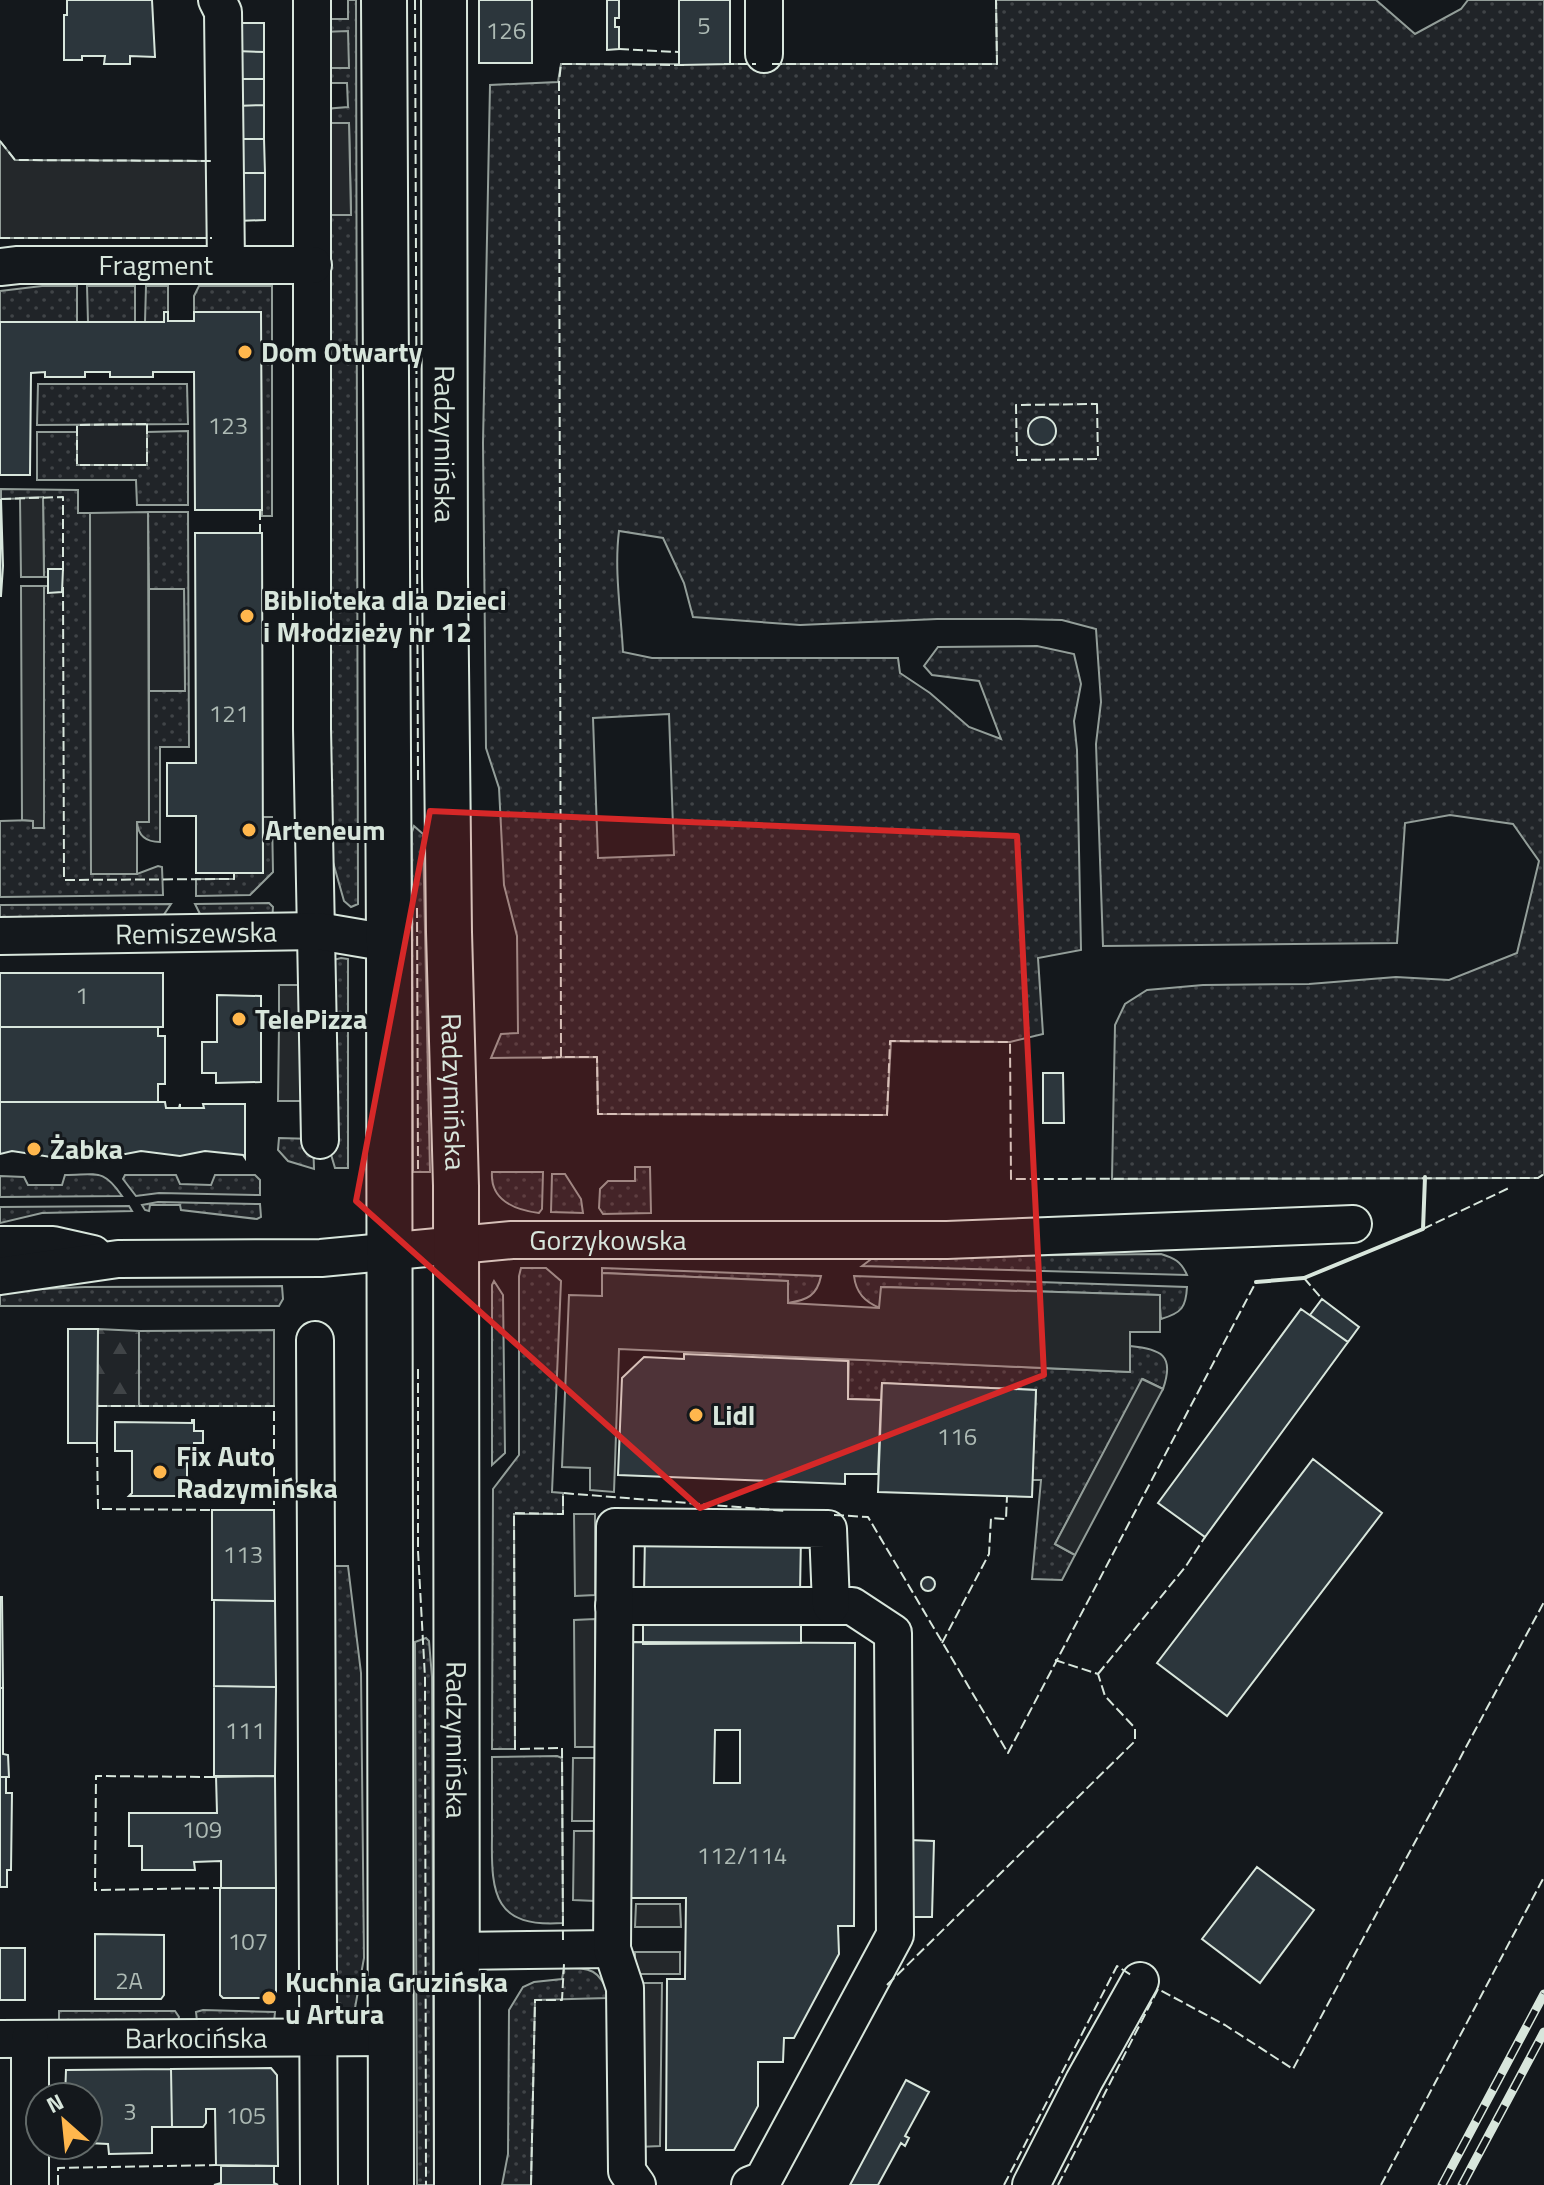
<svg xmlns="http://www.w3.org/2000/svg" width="1544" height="2185" font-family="'Titillium Web',sans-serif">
<defs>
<pattern id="grass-dots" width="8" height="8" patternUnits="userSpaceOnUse" patternTransform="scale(2)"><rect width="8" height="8" fill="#202428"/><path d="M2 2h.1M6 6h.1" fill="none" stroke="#404447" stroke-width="1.8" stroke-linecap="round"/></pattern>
<pattern id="forest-firs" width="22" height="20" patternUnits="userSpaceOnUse" patternTransform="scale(2)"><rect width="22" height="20" fill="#202428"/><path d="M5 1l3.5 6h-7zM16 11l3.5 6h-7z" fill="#404447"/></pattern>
</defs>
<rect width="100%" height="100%" fill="#14181c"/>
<path fill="url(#grass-dots)" stroke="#939e99" stroke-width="2" fill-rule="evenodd" d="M348 0H356L358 904 351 907 344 901 327 841 325 215 351 214 349 123H324V109L348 107 347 83H323V19H348Z
M996 0H1376L1415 34 1461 9 1468 0H1544V1174L1538 1178 1112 1179 1115 1025 1125 1004 1147 990 1203 985 1309 984 1396 977 1449 980 1517 953 1539 861 1513 824 1450 815 1405 823 1397 943 1103 946 1096 744 1101 702 1096 629 1062 620 1019 619H937L800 625 693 617 684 583 663 538 619 531C614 570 621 613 623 652L652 658H898L900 673 930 693 969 727 1001 739 979 681 932 675 924 666 938 647 1037 646 1074 654 1081 684 1074 721 1077 750 1081 950 1038 958 1043 1034 1010 1042 891 1041 887 1115 598 1114 597 1057 491 1058 501 1034 518 1033 517 936 504 885 499 788 486 748 483 443 490 85 558 82 561 64H997ZM669 714 674 855 598 858 593 718Z
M42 286H77V322H0V291Z
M87 286H135V322H88Z
M146 286H168V312L164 313V322H145Z
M199 286H272V346H261V312H194V296Z
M261 357H272V516H262Z
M38 384H187L188 424 37 425Z
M188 431V505H137L136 480H37V432H77L78 465H147V432Z
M1 489 78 490V513H90L91 874H137L158 866 162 867 163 895 0 897V821L33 820 34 828 44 827V586H48V577H44L43 498 1 499Z
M148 512H188L189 747H160V842C146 842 138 836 137 822L149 821V691L185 690 184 589H149Z
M263 817H272L273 872 250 895 196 896V879H234V873H263Z
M414 826 423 834 430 1172H413L412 832Z
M269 903 273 907 272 922 201 916 195 904Z
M171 904 161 919 0 923V905Z
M341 958 348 959V1168H335L330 1151 333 960Z
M279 1138 313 1139 314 1169 288 1161 278 1150Z
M635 1167H650L651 1213 603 1214 599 1208 600 1189 608 1181H635Z
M492 1172H543L542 1209 539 1213C515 1210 490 1200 492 1172Z
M552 1174H565L581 1199 583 1213 551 1212Z
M65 1175C97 1175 103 1168 122 1196L0 1197V1176L24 1177 28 1185H62Z
M125 1175H176L180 1184 211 1185 215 1175H255L260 1180V1195L159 1193 136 1196 123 1179Z
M158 1202 260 1204 261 1217 257 1219 181 1210 180 1205H150L149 1211 145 1210 142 1205Z
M129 1206 132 1211 42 1213 0 1223V1207Z
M1161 1254C1174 1258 1181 1261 1187 1275L862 1266 874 1257Z
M521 1268H546L561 1281 552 1492 563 1493V1514H514L515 1749H492L493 1489 519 1455V1276Z
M602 1268 821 1276C817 1296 807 1300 788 1303V1281L602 1273Z
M854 1276 1187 1287C1186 1307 1182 1313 1161 1319L1159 1295 882 1287 880 1308C865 1302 856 1293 854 1276Z
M494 1281 503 1295 505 1453 492 1465V1285Z
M282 1286 283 1299 279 1306H0V1291L85 1287Z
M274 1330V1406H139V1331Z
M1130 1346C1161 1349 1175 1355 1163 1389L1143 1379 1055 1544 1075 1555 1062 1580 1032 1579 1041 1480H1032L1036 1390 882 1383 881 1400 848 1399 849 1359 1130 1372Z
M329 1566H348L361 1673 364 1958 355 2008 342 2015 335 2013Z
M426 1638 429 1641 432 1677 434 2185H417L415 1642Z
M557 1756 562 1758 563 1923C495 1928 491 1895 492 1838 492 1811 492 1784 492 1757Z
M564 1968C591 1968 599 1969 609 1995L608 1998 535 2000 531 2185H502L508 2154 509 2010 523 1987 534 1982 562 1979Z
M203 2010 275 2012 274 2022 197 2021 196 2012Z
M59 2011H175L179 2017 178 2021H59Z"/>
<path fill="url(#forest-firs)" stroke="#939e99" stroke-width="2" d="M98 1329 139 1331V1406H97Z"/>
<path fill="#202428" stroke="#939e99" stroke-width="2" d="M147 424V465H77V425Z
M149 589H184L185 691H149Z"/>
<path fill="#24282b" stroke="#939e99" stroke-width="2" d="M348 31 349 68H323L322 32Z
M324 123H349L351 215H325Z
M0 141 15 160 216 161 217 238H0Z
M43 497 44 577H21L20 498Z
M148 512 149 822H137V874H91L90 513Z
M21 586H44V828H33V821L22 820Z
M279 985H303V1018L279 1017Z
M279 1025H302V1101H278Z
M602 1273 788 1281V1303L879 1308 881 1287 1160 1295V1332H1130V1372L619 1349 614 1492 590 1490V1468L562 1467 569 1295 602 1296Z
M1142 1379 1163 1389 1075 1555 1055 1544Z
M574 1514H595V1595L575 1596Z
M595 1619V1747H575L574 1620Z
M573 1758H596L595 1821H572Z
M574 1831H596L595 1901 573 1900Z
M636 1904H680L681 1927H635Z
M635 1952H680V1974H635Z
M640 1983H662L660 2146 638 2147Z"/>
<path fill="#2c363c" stroke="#d8e6dc" stroke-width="2" fill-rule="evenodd" d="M67 0H152L155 57 130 56V64H104L105 56H82V60H64V15H67Z
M479 0H532V63H479Z
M607 0H619V18H615V27H619V49L607 50Z
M679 0H730V64L679 65Z
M237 23H264V52L236 51Z
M236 51 264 52V79H236Z
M236 79H264V105L236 106Z
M264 105V139H236V106Z
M236 139H264L265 173H237Z
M237 173H265V220L237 221Z
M164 312H168V321H194V312H261L262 510H195L194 372H153V377H110V372H85V377H45V372L31 373 30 475H0V322H164Z
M1028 431a14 14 0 1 1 28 0a14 14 0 1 1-28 0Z
M1 499 3 566 1 596H0Z
M195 533H262L263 873H196V816H167V763H196Z
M48 569H63L62 592 48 593Z
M0 973H163V1027H0Z
M217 995 261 996V1082L216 1083V1073H202V1042H217Z
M0 1027H158V1036H165V1084H158V1102H0Z
M1043 1073H1063L1064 1123H1043Z
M0 1102H165L166 1108H179L180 1104V1108H204L203 1104H245V1158L243 1155 205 1151 180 1156 141 1151 115 1156 76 1152 51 1157 12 1151 0 1154Z
M1322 1299 1359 1327 1348 1342 1310 1315Z
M1301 1309 1348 1342 1205 1537 1158 1503Z
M68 1329H98L97 1443H68Z
M684 1354 848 1361V1399L881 1400 878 1474H845V1484L618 1475 622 1378 644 1357 684 1359Z
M882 1383 1036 1390 1032 1497 878 1492Z
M192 1420H194V1431H203V1443H194V1452H187V1494L194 1496H129L132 1493V1451H115V1422L192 1423Z
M1313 1459 1382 1513 1227 1716 1157 1663Z
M212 1510H274L275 1601 212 1600Z
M645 1534 801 1535 800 1594H644Z
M921 1584a7 7 0 1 1 14 0a7 7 0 1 1-14 0Z
M0 1597H2L3 1688H0Z
M214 1600 275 1601 276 1687 214 1686Z
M643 1612H801V1643L643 1644Z
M627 1642 855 1643 854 1926H838L839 1954 794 2038H784L783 2062H758V2106L734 2150H666L667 1979H685L686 1898H630ZM715 1730H740V1783H714Z
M214 1686 276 1687 275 1776 214 1777Z
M0 1688H3V1754L8 1755 9 1777H0Z
M216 1776H275L276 1888H221V1861L194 1862 195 1870H142V1846H129V1813H217Z
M0 1777H6V1793H12L11 1870H7V1887H0Z
M909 1840 934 1841 932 1917H908Z
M1257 1867 1314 1910 1260 1983 1202 1939Z
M220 1888H276V1995L274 1998H223L220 1995Z
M95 1934 164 1935V1995L161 1999H95Z
M0 1948H25V2000H0Z
M271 2068 277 2075 278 2166 216 2165 215 2109H206V2123L203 2127H172L171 2069Z
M171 2069 172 2127H152V2153L109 2154 108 2144 88 2143V2097H65L66 2070Z
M906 2080 929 2092 905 2136 909 2138 905 2146 901 2143 878 2185H850Z
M221 2166H274V2183L278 2185H214L221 2183Z"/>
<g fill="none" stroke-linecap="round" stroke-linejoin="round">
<defs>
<g id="minor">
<path d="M217 0 223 12 226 264"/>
<path d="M312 0V729L320 1140"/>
<path d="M764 54V0"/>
<path id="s1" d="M0 267 18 265H313"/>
<path id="s2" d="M0 936 318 931 389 943"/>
<path d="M0 1245H53L93 1254"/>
<path id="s3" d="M0 1276 118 1259 321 1258 512 1240H947L1353 1224"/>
<path d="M315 1340 319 2185"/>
<path d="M614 1606H852L893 1633 895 1935 763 2180 750 2185"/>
<path d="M457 1951 612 1949"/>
<path id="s4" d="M0 2039 391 2037"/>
<path d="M30 2185V2039"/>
<path d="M637 2185 627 2171 625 1988 612 1949 615 1527 828 1529 831 1605"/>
<path d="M1031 2185 1084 2081 1140 1981"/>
</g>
<g id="major">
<path d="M384 0 389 943 391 2185"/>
<path id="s5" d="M444 0 445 577 449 932 456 1186 457 2185"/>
</g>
</defs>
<use href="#minor" stroke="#d8e6dc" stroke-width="40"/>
<use href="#major" stroke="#d8e6dc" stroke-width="48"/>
<use href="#minor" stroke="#14181c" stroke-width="36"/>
<use href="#major" stroke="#14181c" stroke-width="44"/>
<defs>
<path id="rail" d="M1442 2185 1544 1994
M1462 2185 1544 2032"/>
</defs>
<use href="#rail" stroke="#d8e6dc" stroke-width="9"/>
<use href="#rail" stroke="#14181c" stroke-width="6" stroke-dasharray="18" stroke-linecap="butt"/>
<path stroke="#d8e6dc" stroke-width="2" stroke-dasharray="10 4" stroke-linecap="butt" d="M415 0 418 784
M619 49 678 52
M724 64H756
M772 64H997L996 0
M684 65 561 64 559 82 561 1057H597L598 1114 887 1115 890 1041 1010 1042 1011 1179 1538 1178 1544 1174
M0 141 15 160 214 161
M0 238H212
M1097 404 1098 459 1017 460 1016 405Z
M147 424V465H77V425Z
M1 499 63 497V575
M260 510V533
M63 587 64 880 234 879V873
M417 908 418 1169
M542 1058 561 1057
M1423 1229 1511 1187
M1304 1278 1322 1299
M418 1369V1551L425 1678 426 2185
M97 1406H274V1510
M97 1443 98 1509 212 1510
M834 1515 868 1517 1008 1753 1256 1282
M942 1643 989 1554 991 1518 1006 1519 1007 1496
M1055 1660 1098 1674
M1098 1674 1186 1566 1205 1537
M214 1777 96 1776 95 1890 220 1888
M563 1940 562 1748 515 1749 514 1513 563 1514V1493L787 1511
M887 1985 1135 1741V1728L1105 1696 1098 1674
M58 2185V2168L216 2165
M531 2185 535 2000H562L564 1964
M1004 2185 1117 1966 1131 1975
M1058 2185 1158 1989 1225 2025 1293 2069 1544 1602
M1381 2185 1544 1877"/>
<path stroke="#d8e6dc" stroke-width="4" d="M1256 1282 1304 1278 1423 1229 1425 1177"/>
</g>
<path fill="#d62828" fill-opacity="0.2" stroke="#d62828" stroke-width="6" stroke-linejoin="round" d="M430 811 1017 836 1044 1375 700 1508 356 1201Z"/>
<g fill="#ffb74d" stroke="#14181c" stroke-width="3">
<circle cx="245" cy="352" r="8"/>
<circle cx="247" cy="616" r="8"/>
<circle cx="249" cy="830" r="8"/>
<circle cx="239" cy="1019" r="8"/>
<circle cx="34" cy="1149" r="8"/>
<circle cx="696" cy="1415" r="8"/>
<circle cx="160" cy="1472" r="8"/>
<circle cx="269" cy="1998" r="8"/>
</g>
<g text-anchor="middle" stroke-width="6" stroke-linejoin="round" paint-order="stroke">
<g font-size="24" fill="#adbab4">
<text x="704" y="34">5</text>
<text x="506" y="39">126</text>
<text x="228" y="434">123</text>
<text x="229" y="722">121</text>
<text x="82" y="1004">1</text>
<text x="957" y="1445">116</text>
<text x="243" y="1563">113</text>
<text x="245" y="1739">111</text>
<text x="202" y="1838">109</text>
<text x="742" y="1864">112/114</text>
<text x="248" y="1950">107</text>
<text x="129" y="1989">2A</text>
<text x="130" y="2120">3</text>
<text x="246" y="2124">105</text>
</g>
<g font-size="28" fill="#d8e6dc" stroke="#14181c">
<text dy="10" stroke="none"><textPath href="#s1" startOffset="156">Fragment</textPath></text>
<text dy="10" stroke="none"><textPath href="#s5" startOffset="444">Radzymińska</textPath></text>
<text dy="10" stroke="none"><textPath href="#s2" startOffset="196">Remiszewska</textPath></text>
<text dy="10" stroke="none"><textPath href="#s5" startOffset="1092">Radzymińska</textPath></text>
<text dy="10" stroke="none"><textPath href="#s3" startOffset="610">Gorzykowska</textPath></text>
<text dy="10" stroke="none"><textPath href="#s5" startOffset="1740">Radzymińska</textPath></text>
<text dy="10" stroke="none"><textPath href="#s4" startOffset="196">Barkocińska</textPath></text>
</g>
<g font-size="28" font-weight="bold" fill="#d8e6dc" stroke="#14181c" text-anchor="start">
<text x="261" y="362">Dom Otwarty</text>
<text x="263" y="610">Biblioteka dla Dzieci<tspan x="263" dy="32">i Młodzieży nr 12</tspan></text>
<text x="265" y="840">Arteneum</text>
<text x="255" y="1029">TelePizza</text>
<text x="50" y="1159">Żabka</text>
<text x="712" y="1425">Lidl</text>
<text x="176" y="1466">Fix Auto<tspan x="176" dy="32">Radzymińska</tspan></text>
<text x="285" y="1992">Kuchnia Gruzińska<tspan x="285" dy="32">u Artura</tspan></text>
</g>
</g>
<g transform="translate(64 2121) rotate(333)"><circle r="38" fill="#14181c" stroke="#626a69" stroke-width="2"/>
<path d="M0-6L14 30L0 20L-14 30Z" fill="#ffb74d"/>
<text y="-12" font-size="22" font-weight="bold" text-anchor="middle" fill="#d8e6dc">N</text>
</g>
</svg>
